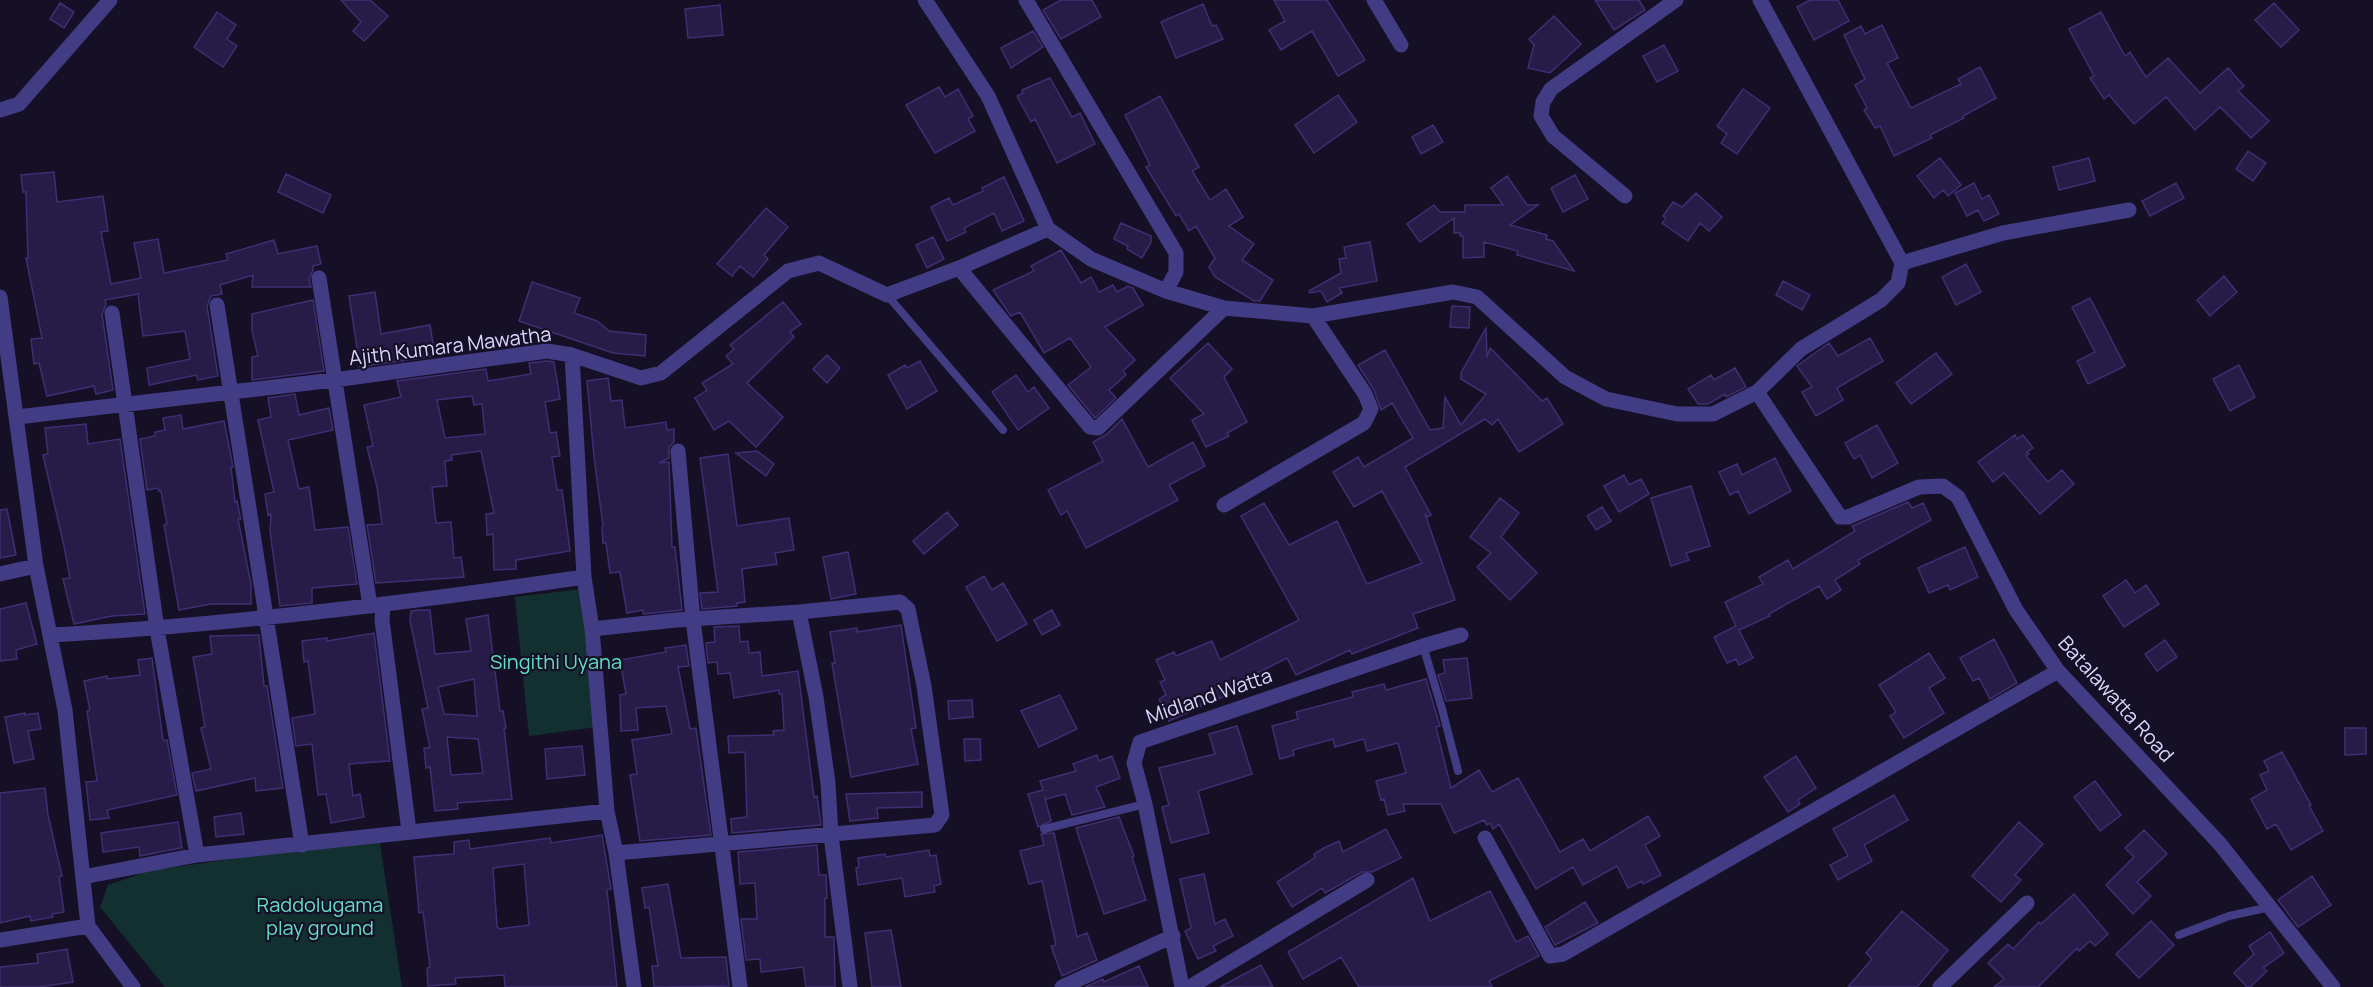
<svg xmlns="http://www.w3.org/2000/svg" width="2373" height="987" font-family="Manrope,sans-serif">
<rect width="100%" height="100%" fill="#151026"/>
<path fill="#133030" d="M582 589 597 727 529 736 515 597Z
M379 837 402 987H165L100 907 108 885 149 871Z"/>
<path fill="#271c47" stroke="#3f2e73" stroke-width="1.5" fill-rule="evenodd" d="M341 0H370L388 16 364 41 353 31 361 22Z
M1061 0H1092L1101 17 1061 39 1043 10Z
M1274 0H1327L1365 60 1338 76 1312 31 1281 50 1269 30 1285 21Z
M1595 0H1639L1645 10 1614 30Z
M1810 0H1838L1849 21 1814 40 1797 7Z
M60 3 74 12 64 28 50 19Z
M2274 3 2299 30 2281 47 2255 20Z
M1203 4 1212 26 1216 25 1223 39 1176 58 1161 22Z
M720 5 723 35 688 38 685 9Z
M217 12 236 25 227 39 237 46 223 67 194 47Z
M2101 12 2125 56 2130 52 2146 77 2168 58 2200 93 2228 68 2244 86 2238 91 2269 121 2251 138 2220 107 2195 130 2166 97 2134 124 2109 95 2104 99 2090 78 2094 76 2069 29Z
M1554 16 1581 44 1550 73 1528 68 1534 45 1529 39Z
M1882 25 1898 58 1887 63 1911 108 1961 84 1958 79 1980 67 1996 98 1963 116 1964 118 1930 135 1932 138 1894 156 1880 126 1875 128 1864 110 1867 108 1855 85 1865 79 1844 35 1861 26 1865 34Z
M1033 31 1043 47 1011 68 1001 48Z
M1664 45 1678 71 1657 82 1643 56Z
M1050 78 1072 117 1080 113 1095 144 1057 163 1035 119 1031 122 1017 96 1023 93 1022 90Z
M939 87 945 97 958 89 973 116 968 119 975 131 935 153 906 105Z
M1743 89 1770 108 1737 154 1721 143 1727 134 1717 126Z
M1338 95 1357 122 1314 153 1295 125Z
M1160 96 1199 167 1192 171 1210 200 1226 189 1243 217 1229 226 1254 244 1242 260 1273 280 1260 301H1254L1215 277 1209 267 1215 258 1196 226 1189 231 1179 214 1176 216 1146 167 1150 165 1125 115Z
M1433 125 1443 142 1421 154 1412 137Z
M2248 151 2266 163 2253 181 2236 169Z
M1940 158 1961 185 1948 196 1943 190 1934 198 1917 176Z
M2089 158 2095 181 2059 190 2053 167Z
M54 172 57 202 103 196 108 231 101 232 111 284 141 278 134 243 158 239 164 273 228 260 226 254 274 240 278 254 317 246 321 264 313 266V270L309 279 311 287H252L253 275 220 285 222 294 211 296 207 306 218 376 198 380 196 375 149 385 147 368 190 359 185 331 143 336 138 294 105 300 106 305 102 314 113 390 96 394 94 386 47 396 39 363 34 364 31 339 42 338 26 258H28L26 192H23L21 175Z
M286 174 331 195 323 213 278 192Z
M1575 175 1588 199 1563 212 1551 188Z
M1507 176 1527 205H1538L1510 225 1547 235 1546 239 1553 241 1574 271 1517 255 1518 251 1484 242V257L1463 258V236H1460V233H1454V218L1420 242 1407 224 1434 205 1440 212H1465V205H1503L1491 188Z
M1004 177 1024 221 1002 231 994 213 964 228 966 232 947 241 931 207 949 198 953 205 983 191 982 188Z
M1974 183 1982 199 1989 195 1999 214 1984 221 1978 210 1967 216 1955 193Z
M2176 183 2184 198 2150 216 2142 201Z
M1696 193 1722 217 1709 231 1700 223 1688 241 1662 223 1666 218 1663 216 1673 202 1682 207Z
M766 208 788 227 764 255 768 259 753 277 740 266 732 276 717 264Z
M1121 223 1151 236V242L1142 258 1127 249 1128 246 1114 239Z
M933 237 944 259 927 268 916 245Z
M1370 242 1377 281 1339 288 1342 293 1327 302 1321 291 1310 293 1309 291 1341 273 1339 259 1346 258 1344 247Z
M1061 250 1081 283 1091 277 1099 292 1113 285 1117 292 1128 286 1133 288 1143 305 1105 327 1135 360 1123 371 1126 375 1109 390 1116 398 1095 418 1068 385 1091 367 1070 338 1044 353 1020 312 1011 316 993 290 1034 271 1031 266Z
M1966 264 1981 292 1956 305 1942 277Z
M2224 276 2237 292 2210 316 2197 300Z
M1783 281 1810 295 1802 310 1776 295Z
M532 282 580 298 574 313 597 321 609 331 646 335 645 356 613 353 519 321Z
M375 292 381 334 430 325 435 356 360 367 349 296Z
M2090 298 2125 366 2088 384 2077 361 2095 352 2072 307Z
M313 300 324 371 252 380V357L258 356 252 331V314Z
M783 302 801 324 790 332 794 337 747 383 783 417 756 447 729 421 714 430 695 398 707 390 702 383 733 364 726 356 734 349 730 345Z
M1452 306 1470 307 1469 328 1450 327Z
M1486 328 1487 357 1490 348 1542 401 1547 398 1563 424 1519 452 1498 419 1492 425 1485 419 1405 467 1431 515 1427 517 1425 514 1455 600 1413 614 1418 628 1352 654 1350 650 1296 675 1287 658 1226 689 1229 695 1200 705 1201 707 1169 721 1159 699 1166 695 1160 682 1165 680 1156 660 1174 652 1176 656 1212 641 1220 660 1299 620 1241 516 1264 503 1289 545 1337 521 1367 584 1422 563 1382 491 1354 507 1333 472 1358 457 1364 467 1413 438 1392 403 1381 410 1374 390 1358 365 1385 350 1430 430 1443 428 1445 397 1461 425 1486 394 1461 379V373Z
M1870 338 1883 361 1837 388 1843 400 1816 416 1802 392 1812 387 1797 366 1829 343 1838 356Z
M1208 343 1232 369 1224 377 1247 422 1227 433 1229 436 1206 447 1192 420 1204 414 1170 378Z
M1936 353 1952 374 1911 404 1896 383Z
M827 355 840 368 827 383 813 369Z
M547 361 554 362 560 399 545 402 550 433 556 432 560 456 552 457 557 490H562L570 551 516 560V569L494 570 493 534 487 535 486 514 494 513 481 451 451 455 452 460 445 461 447 486 432 487 436 523 451 522 454 558 461 557 464 577 376 583 367 525 382 524 377 487 367 447 373 446 364 405 401 397 397 381 486 369 488 381 531 374 529 363ZM472 396 474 405 482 404 485 434 445 438 437 400Z
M920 361 937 391 907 409 888 375 905 365 907 368Z
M2239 365 2255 397 2230 411 2213 379Z
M1735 368 1746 387 1726 397 1725 394 1708 404H1698L1688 389 1711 375 1714 380Z
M1016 375 1028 392 1034 387 1049 408 1018 430 992 392Z
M608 378 611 401 622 400 625 428 666 422 667 430 674 429V442L669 447V458L659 463 669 462 672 547H675L682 610 643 614V610L627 613 620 572 610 573 606 543H603L602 527 603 526 594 457 587 381Z
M295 394 299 415 329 408 333 430 288 440 299 489 309 487 315 530 348 527 357 584 312 588V603L280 606 270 531 271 514 268 515 265 494 274 492 258 420 271 417 268 398Z
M181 415 183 429 224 421 233 467H231L235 502 237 501 240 516 241 519H238L251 584V604H211L179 610 164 525 167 524 161 491H159L158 488 147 490 140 439 155 436V432L165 430 163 418Z
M1122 419 1148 467 1193 442 1205 466 1169 485 1178 500 1086 548 1067 511 1061 515 1048 490 1103 461 1093 442 1106 435Z
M86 424 88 444 120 439 145 614 112 616 74 624 63 579 70 578 64 546 43 455 48 454 45 428Z
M1877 425 1898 463 1872 478 1860 455 1854 459 1845 443Z
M2015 435 2017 439 2023 435 2033 448 2027 452 2029 454 2026 456 2048 482 2062 470 2074 484 2040 514 2004 473 1993 482 1978 462Z
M757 451 774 464 766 476 736 453Z
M728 454 737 526 789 518 794 550 775 553 777 564 742 569 745 602 737 603V606L702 609 700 593 718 592 700 458Z
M1775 458 1791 491 1749 514 1738 491 1730 495 1719 472 1737 464 1742 475Z
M1624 475 1629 485 1641 479 1649 494 1619 512 1604 486Z
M1691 486 1710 546 1686 553 1689 560 1671 566 1651 498Z
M1500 498 1519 513 1501 537 1537 573 1510 600 1477 567 1491 553 1470 537Z
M1908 502 1912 508 1923 503 1931 520 1858 560 1860 564 1835 580 1841 590 1827 599 1819 586 1769 614 1770 616 1739 630 1753 658 1739 665 1736 659 1727 663 1714 637 1736 626 1725 602 1763 584 1759 577 1788 560 1793 569 1855 531 1852 526Z
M1602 507 1611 521 1596 530 1587 516Z
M7 509 16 555 0 558V510Z
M947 512 958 525 924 554 913 541Z
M1965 547 1978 577 1950 590 1948 585 1929 593 1918 568Z
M848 552 856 594 831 599 823 557Z
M984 576 992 590 1003 583 1027 624 997 641 966 587Z
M2126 580 2135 593 2146 585 2159 604 2124 627 2103 596Z
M26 603 37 644 16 650 17 659 0 661V609Z
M419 610H430L435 654 471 651 466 619 488 615 500 711H503L506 728H504L512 799 457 803 458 809 435 811 430 767 426 768 424 748H430L422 709 428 708 410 620 411 611ZM474 679 477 716 444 714 438 687ZM447 737 478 739 483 773 451 775Z
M1052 610 1060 625 1042 635 1034 620Z
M901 625 916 728 911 729 918 764 851 777 832 663H835L830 632 857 628V632Z
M739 626 740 642 748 641 749 653 760 652 762 676 798 671 814 797 817 796 821 825 732 833 731 819 747 817 745 752 729 753 728 736 774 735 773 731 784 730 782 694H779V690L734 698 730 673 718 674 717 662 708 663 706 643 715 642 714 627Z
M374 633 390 761 349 764 353 796 360 794 364 817 331 823 326 794 318 795 312 744 296 746 292 718 315 714 308 661 304 662 302 641 327 638V641Z
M259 635 264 686H267L283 788 256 791 255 778 196 791 192 773 211 769 201 728 205 727 193 657 212 654 210 636Z
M1994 639 2017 683 1990 699 1979 678 1973 681 1960 658Z
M2165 640 2177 657 2157 671 2145 654Z
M686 645 689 666 678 667 690 729 696 728 711 835 640 841 630 775 637 774 632 740 672 734 666 706 636 708 638 730 621 731 620 695 626 694 620 660 666 652 665 648Z
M1929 653 1945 678 1929 688 1944 713 1904 738 1890 716 1896 712 1879 685Z
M152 658 163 740H167L177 795 107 810 109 818 90 820 86 782 97 781 87 711 90 710 84 681 107 676V679L140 675 138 660Z
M1467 658 1472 698 1446 701 1438 675 1445 673 1443 660Z
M1426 679 1440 726 1436 727 1451 788 1479 770 1492 792 1518 778 1560 852 1583 839 1590 851 1648 816 1660 836 1645 845 1661 875 1643 884 1642 881 1628 888 1617 866 1583 885 1573 867 1536 889 1499 824 1493 829 1490 823 1487 825 1484 820 1454 833 1441 804H1403L1405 811 1388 815 1384 799 1381 800 1376 781 1406 773 1398 743 1367 751 1364 739 1335 747 1333 739 1293 750 1294 755 1280 759 1272 726 1298 719 1296 712 1353 697 1352 692 1384 684 1386 690Z
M1060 695 1077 729 1039 747 1021 711Z
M972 700 973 717 949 719 948 701Z
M25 713V715L38 713 41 729 28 731 34 759 14 763 5 717Z
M1237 726 1252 774 1198 791 1209 833 1171 843 1162 807 1169 805 1159 768 1215 754 1209 734Z
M2345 728H2366V754L2345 755Z
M964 739H980L981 760 965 761Z
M582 746 585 775 547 779 545 749Z
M2282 752 2311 805 2309 806 2323 831 2291 850 2276 824 2267 829 2251 799 2267 790 2260 775 2269 771 2264 761Z
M1097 755 1099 761 1112 756 1120 778 1096 787 1105 807 1072 815 1065 794 1046 799 1045 798 1051 821 1038 827 1028 794 1043 790 1040 781 1076 771 1073 764Z
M1796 756 1816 788 1798 800 1800 804 1788 812 1764 777Z
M2095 781 2121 815 2100 831 2074 797Z
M45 788 48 815 62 876 59 877 64 912 52 914 53 917 31 921 30 916 0 923V793Z
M922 792V807L877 808 878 818 850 821 846 794Z
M1894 795 1908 820 1864 845 1872 861 1838 880 1830 865 1848 856 1833 829Z
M241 813 244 834 216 837 214 817Z
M1119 817 1134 856 1132 857 1146 900 1104 914 1076 828Z
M178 822 182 848H180L140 856 139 847 103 852 101 833Z
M2019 822 2043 844 2015 875 2021 880 2001 902 1972 876Z
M1386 829 1401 858 1372 872H1362L1325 893 1322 888 1292 907 1277 882 1310 861 1315 857 1314 854 1324 848 1339 841 1343 852Z
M2144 830 2167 854 2137 882 2151 896 2133 914 2106 885 2134 857 2125 848Z
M1054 833 1077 937 1087 933 1097 960 1062 976 1051 946 1056 945 1042 881 1029 884 1020 851 1044 845 1041 834Z
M602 835 611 889 607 890 617 987H505L504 975 455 978 456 984 428 986 427 968 430 967 423 912 419 913 414 857 454 854V842L469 840 470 849 550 838 551 843ZM524 864 529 925 499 929 497 926 493 868Z
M817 845 819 875H826L827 898H825V937H834L835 987H806L803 967 761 972 760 959 746 960 741 919H757L755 883 740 884 738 852Z
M929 850 930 856 936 855 941 884 934 886 935 892 905 897 902 878 858 885 856 868 859 867 858 858 885 854 886 857Z
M1204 874 1215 924 1225 919 1233 936 1213 946 1216 951 1198 959 1185 931 1191 928 1180 879Z
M2312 876 2331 905 2298 927 2278 900Z
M1413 878 1430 921 1490 891 1516 942 1528 936 1539 956 1489 981 1492 987H1359L1341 957 1303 979 1288 952Z
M668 884 681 958 726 957 729 986 654 987 652 966H658L649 907 645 908 642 888Z
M2074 894 2108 934 2095 946 2090 941 2079 951 2077 948 2038 987H1994L2004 979 1988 963 2008 944 2013 949 2039 922 2041 924Z
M1585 902 1598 923 1555 945 1545 927Z
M1902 911 1948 950 1917 987H1848L1872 959 1866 953Z
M2151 921 2174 945 2139 978 2116 954Z
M891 930 901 987H872L865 933Z
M2270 932 2284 953 2263 968 2267 971 2250 987H2247L2234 973 2254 954 2249 946Z
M67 949 73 982 39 987H0V967L38 963 37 954Z
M1261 965 1273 987H1220Z
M1139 966 1148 987H1085L1103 979 1104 982Z"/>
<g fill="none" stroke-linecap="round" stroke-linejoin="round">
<path stroke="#423c84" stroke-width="8" d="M887 295 1003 430
M1423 646 1442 709 1458 771
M1044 829 1145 804
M2179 935 2229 916 2270 907"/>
<path stroke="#423c84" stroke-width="15" d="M925 0 988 96 1048 229
M1026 0 1176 253V272L1166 291
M1374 0 1401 45
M0 110 19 104 110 0
M1625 196 1553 136 1541 116 1543 102 1551 89 1676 0
M1048 229 1091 259 1166 291 1224 308 1313 316 1453 292 1477 297 1565 377 1606 399 1677 414H1713L1757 392 1801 349 1881 300 1898 283 1902 263 1760 0
M1902 263 2003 233 2129 210
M959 268 1090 427 1098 428 1224 308
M319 278 370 606
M0 297 36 566 65 710 88 926 133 987
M217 305 302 845
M112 313 157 629 197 855
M572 355 584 577 592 629 607 811 616 853 634 987
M1757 392 1840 517H1848L1919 487 1943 486 1958 497 2016 610 2058 671 2220 844 2333 987
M17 417 334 380 547 351 572 355 641 378 661 373 788 271 819 263 887 295 959 268 1048 229
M678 451 693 620 740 987
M1224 505 1364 423 1371 409 1365 394 1313 316
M0 574 36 566
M383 604 382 620 409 831
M592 629 676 620 799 612
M51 635C229 625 407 603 584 577
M1485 838 1550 956 1563 954 2058 671
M616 853 935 825 942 815 924 686 908 609 900 602 799 612 816 697 828 783 831 835 850 987
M83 877 197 855 607 811
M0 940 88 926
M1062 987 1173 936
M1182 987 1145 804 1134 763 1140 742 1423 646 1461 635
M1190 987 1367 880
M1940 987 2027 903"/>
</g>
<g text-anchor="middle" stroke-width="4.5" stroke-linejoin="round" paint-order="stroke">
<g font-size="20" fill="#dcd6fe" stroke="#151026">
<text transform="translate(450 346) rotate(-7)" y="7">Ajith Kumara Mawatha</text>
<text transform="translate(1209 696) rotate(-19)" y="7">Midland Watta</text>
<text transform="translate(2116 699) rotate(48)" y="7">Batalawatta Road</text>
</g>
<g font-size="20" fill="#62dec5" stroke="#151026">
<text x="556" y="669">Singithi Uyana</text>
<text x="320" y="912">Raddolugama<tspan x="320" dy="23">play ground</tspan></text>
</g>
</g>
</svg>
